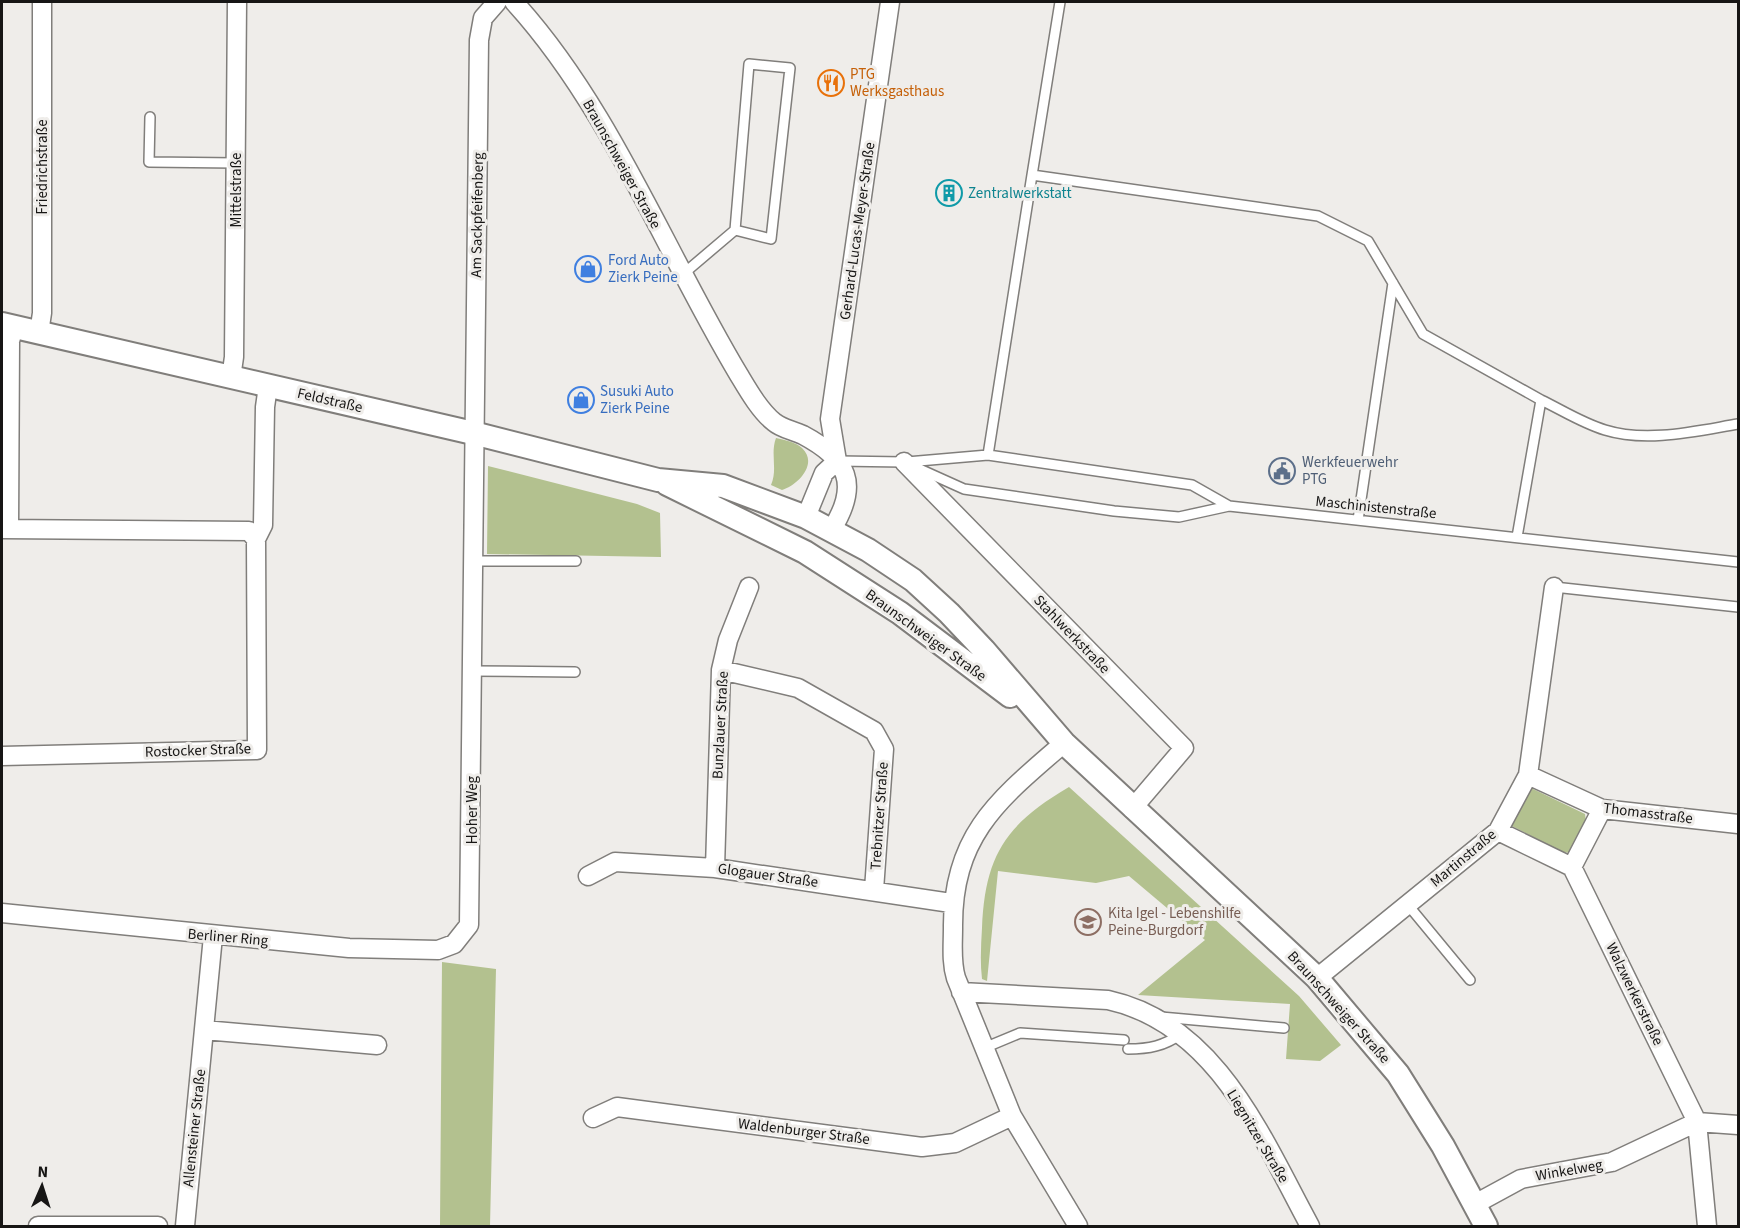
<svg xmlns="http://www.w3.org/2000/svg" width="1740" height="1228" font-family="'Source Sans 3',sans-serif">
<rect width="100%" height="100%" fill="#efedea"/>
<path fill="#b3c18f" d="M776 438C784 440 796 442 802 448 819 464 797 486 782 490L771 485C778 469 770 454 776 438Z
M488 466 637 504 660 513 661 557 487 554Z
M1069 787 1299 996 1341 1045 1320 1061 1286 1059 1290 1004 1138 995 1205 940 1129 876 1096 883 998 871 987 981 982 979C980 962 981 945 982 928 985 855 1006 824 1069 787Z
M1531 788 1585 814 1586 823 1571 853 1562 852 1510 825Z
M442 962 496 969 490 1226H440Z"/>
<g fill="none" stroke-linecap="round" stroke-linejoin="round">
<defs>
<path id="service" d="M1060 2 1032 175 1318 216 1368 241 1423 334 1541 400 1517 537
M150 117 149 162 236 163
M682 275 735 230 749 64 790 68 771 239 735 230
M1541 400C1562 410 1582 423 1605 430 1647 443 1696 431 1738 424
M988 455 1032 175
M838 461 904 462 964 489 1114 511 1179 517 1229 506 1738 562
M907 462 988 455 1192 485 1229 506
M1358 520 1393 283
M474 561H576
M1554 587 1738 607
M473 671 575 672
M1408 905 1470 980
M1161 1017 1284 1028
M984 1048 1020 1033 1124 1040
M1128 1049C1149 1049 1164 1046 1181 1034"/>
<path id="minor" d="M514 2C610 107 665 252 739 375 748 390 760 411 774 422 782 429 793 430 803 435 848 459 860 484 832 529
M39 333 42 313V2
M231 378 234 357 237 2
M837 461 830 419 890 2
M904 462 1184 748 1132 809
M806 517 824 473 837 461
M2 529 249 531 256 539 257 750 2 756
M9 529 10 341 14 327
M256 539 263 525 265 407 268 386
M721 670 798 688 874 731 884 749 874 890
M1064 743C999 799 952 835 953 928 953 945 951 962 956 978L1012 1116 1078 1226
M1528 775 1602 809 1738 824
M1498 831 1572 867 1697 1122 1707 1226
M1572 867 1602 809
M715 868 721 670 728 640 749 587
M588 876 615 862 715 868 951 903
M2 913 349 948 438 950 454 944 469 925 479 40 483 18 497 2
M1317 978 1498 831 1528 775 1554 587
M961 992 1108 1000C1217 1024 1262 1138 1310 1226
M204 1030 377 1045
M593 1118 617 1107 922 1147 955 1143 1012 1116
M1697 1122 1738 1125
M1475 1204 1521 1179 1612 1162 1697 1122
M38 1226H158
M185 1226 213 936"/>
<path id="tertiary" d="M2 324 473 433 658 480 723 486 806 517 868 550 913 580 949 613 984 650 1064 743 1317 978 1398 1074 1443 1146 1486 1226
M667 484 805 552 900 613 1010 696"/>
</defs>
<use href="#service" stroke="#807e7b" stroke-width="12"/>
<use href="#minor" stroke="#807e7b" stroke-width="21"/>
<use href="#tertiary" stroke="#807e7b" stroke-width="26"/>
<use href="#service" stroke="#fff" stroke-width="9"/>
<use href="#minor" stroke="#fff" stroke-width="18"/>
<use href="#tertiary" stroke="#fff" stroke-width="22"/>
</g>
<defs>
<symbol id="restaurant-ring" viewBox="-11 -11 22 22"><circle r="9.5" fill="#efedea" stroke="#e8710a" stroke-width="1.5"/><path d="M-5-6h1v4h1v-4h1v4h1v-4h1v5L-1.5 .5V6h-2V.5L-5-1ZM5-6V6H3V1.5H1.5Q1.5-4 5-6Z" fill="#e8710a"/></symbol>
<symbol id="building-ring" viewBox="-11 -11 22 22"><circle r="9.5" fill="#efedea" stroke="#0f9aa8" stroke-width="1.5"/><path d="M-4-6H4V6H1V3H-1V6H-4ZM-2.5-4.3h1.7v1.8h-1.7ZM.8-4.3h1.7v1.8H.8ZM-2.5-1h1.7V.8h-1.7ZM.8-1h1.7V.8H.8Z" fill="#0f9aa8"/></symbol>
<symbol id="shop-ring" viewBox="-11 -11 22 22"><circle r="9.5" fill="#efedea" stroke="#3f7fe0" stroke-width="1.5"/><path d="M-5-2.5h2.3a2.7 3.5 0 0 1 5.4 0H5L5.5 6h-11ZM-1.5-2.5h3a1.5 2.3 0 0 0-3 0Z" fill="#3f7fe0"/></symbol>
<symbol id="civic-ring" viewBox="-11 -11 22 22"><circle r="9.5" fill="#efedea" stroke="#5c6f8a" stroke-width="1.5"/><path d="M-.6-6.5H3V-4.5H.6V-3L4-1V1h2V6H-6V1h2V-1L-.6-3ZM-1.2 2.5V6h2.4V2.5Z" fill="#5c6f8a"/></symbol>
<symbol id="school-ring" viewBox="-11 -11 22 22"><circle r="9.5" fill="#efedea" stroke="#8d6e63" stroke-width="1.5"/><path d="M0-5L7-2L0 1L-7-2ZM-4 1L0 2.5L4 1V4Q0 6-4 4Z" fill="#8d6e63"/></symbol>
</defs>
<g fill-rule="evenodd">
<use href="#restaurant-ring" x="816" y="68" width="30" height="30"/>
<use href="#building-ring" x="934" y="178" width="30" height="30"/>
<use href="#shop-ring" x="573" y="254" width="30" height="30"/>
<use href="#shop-ring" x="566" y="385" width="30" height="30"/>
<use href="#civic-ring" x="1267" y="456" width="30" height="30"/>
<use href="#school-ring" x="1073" y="907" width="30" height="30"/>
</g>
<g text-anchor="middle" stroke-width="6" stroke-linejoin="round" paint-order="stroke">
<g font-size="15" fill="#c56008" stroke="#efedea" text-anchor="start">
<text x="850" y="79">PTG<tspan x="850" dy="17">Werksgasthaus</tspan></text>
</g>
<g font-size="15" fill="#171615" stroke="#efedea">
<text transform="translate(622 164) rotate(61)" y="5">Braunschweiger Straße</text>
<text transform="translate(42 167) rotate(-90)" y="5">Friedrichstraße</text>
<text transform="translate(236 190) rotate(-90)" y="5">Mittelstraße</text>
<text transform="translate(477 215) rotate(-89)" y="5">Am Sackpfeifenberg</text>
<text transform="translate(857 231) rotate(-82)" y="5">Gerhard-Lucas-Meyer-Straße</text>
<text transform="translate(330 400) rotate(13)" y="5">Feldstraße</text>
<text transform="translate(1376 507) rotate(6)" y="5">Maschinistenstraße</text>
<text transform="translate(1072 634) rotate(46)" y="5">Stahlwerkstraße</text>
<text transform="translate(926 635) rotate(36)" y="5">Braunschweiger Straße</text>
<text transform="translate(720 725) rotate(-87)" y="5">Bunzlauer Straße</text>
<text transform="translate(198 750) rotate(-2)" y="5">Rostocker Straße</text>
<text transform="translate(472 810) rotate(-90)" y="5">Hoher Weg</text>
<text transform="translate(1648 813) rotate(7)" y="5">Thomasstraße</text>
<text transform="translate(879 816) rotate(-86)" y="5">Trebnitzer Straße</text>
<text transform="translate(1463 858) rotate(-40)" y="5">Martinstraße</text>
<text transform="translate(768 875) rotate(8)" y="5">Glogauer Straße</text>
<text transform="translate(228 937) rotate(5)" y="5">Berliner Ring</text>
<text transform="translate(1635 994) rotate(64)" y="5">Walzwerkerstraße</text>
<text transform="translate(1339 1007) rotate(48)" y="5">Braunschweiger Straße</text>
<text transform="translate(194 1128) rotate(-84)" y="5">Allensteiner Straße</text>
<text transform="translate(804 1131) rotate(7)" y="5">Waldenburger Straße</text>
<text transform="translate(1258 1136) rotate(59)" y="5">Liegnitzer Straße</text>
<text transform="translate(1569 1170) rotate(-10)" y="5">Winkelweg</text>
</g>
<g font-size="15" fill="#0d838f" stroke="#efedea" text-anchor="start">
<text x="968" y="198">Zentralwerkstatt</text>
</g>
<g font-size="15" fill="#366cbe" stroke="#efedea" text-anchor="start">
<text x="608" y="265">Ford Auto<tspan x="608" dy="17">Zierk Peine</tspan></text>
<text x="600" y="396">Susuki Auto<tspan x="600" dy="17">Zierk Peine</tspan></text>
</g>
<g font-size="15" fill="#4e5e75" stroke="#efedea" text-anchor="start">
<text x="1302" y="467">Werkfeuerwehr<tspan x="1302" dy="17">PTG</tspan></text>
</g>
<g font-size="15" fill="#785e54" stroke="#efedea" text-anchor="start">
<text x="1108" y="918">Kita Igel - Lebenshilfe<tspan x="1108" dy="17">Peine-Burgdorf</tspan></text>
</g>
</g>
<rect width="1740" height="1228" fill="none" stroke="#171615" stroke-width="6"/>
<g transform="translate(42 1186) rotate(3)" stroke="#efedea" stroke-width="4.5" paint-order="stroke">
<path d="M0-4.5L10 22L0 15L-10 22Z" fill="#171615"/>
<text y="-9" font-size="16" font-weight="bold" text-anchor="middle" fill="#171615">N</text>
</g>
</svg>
